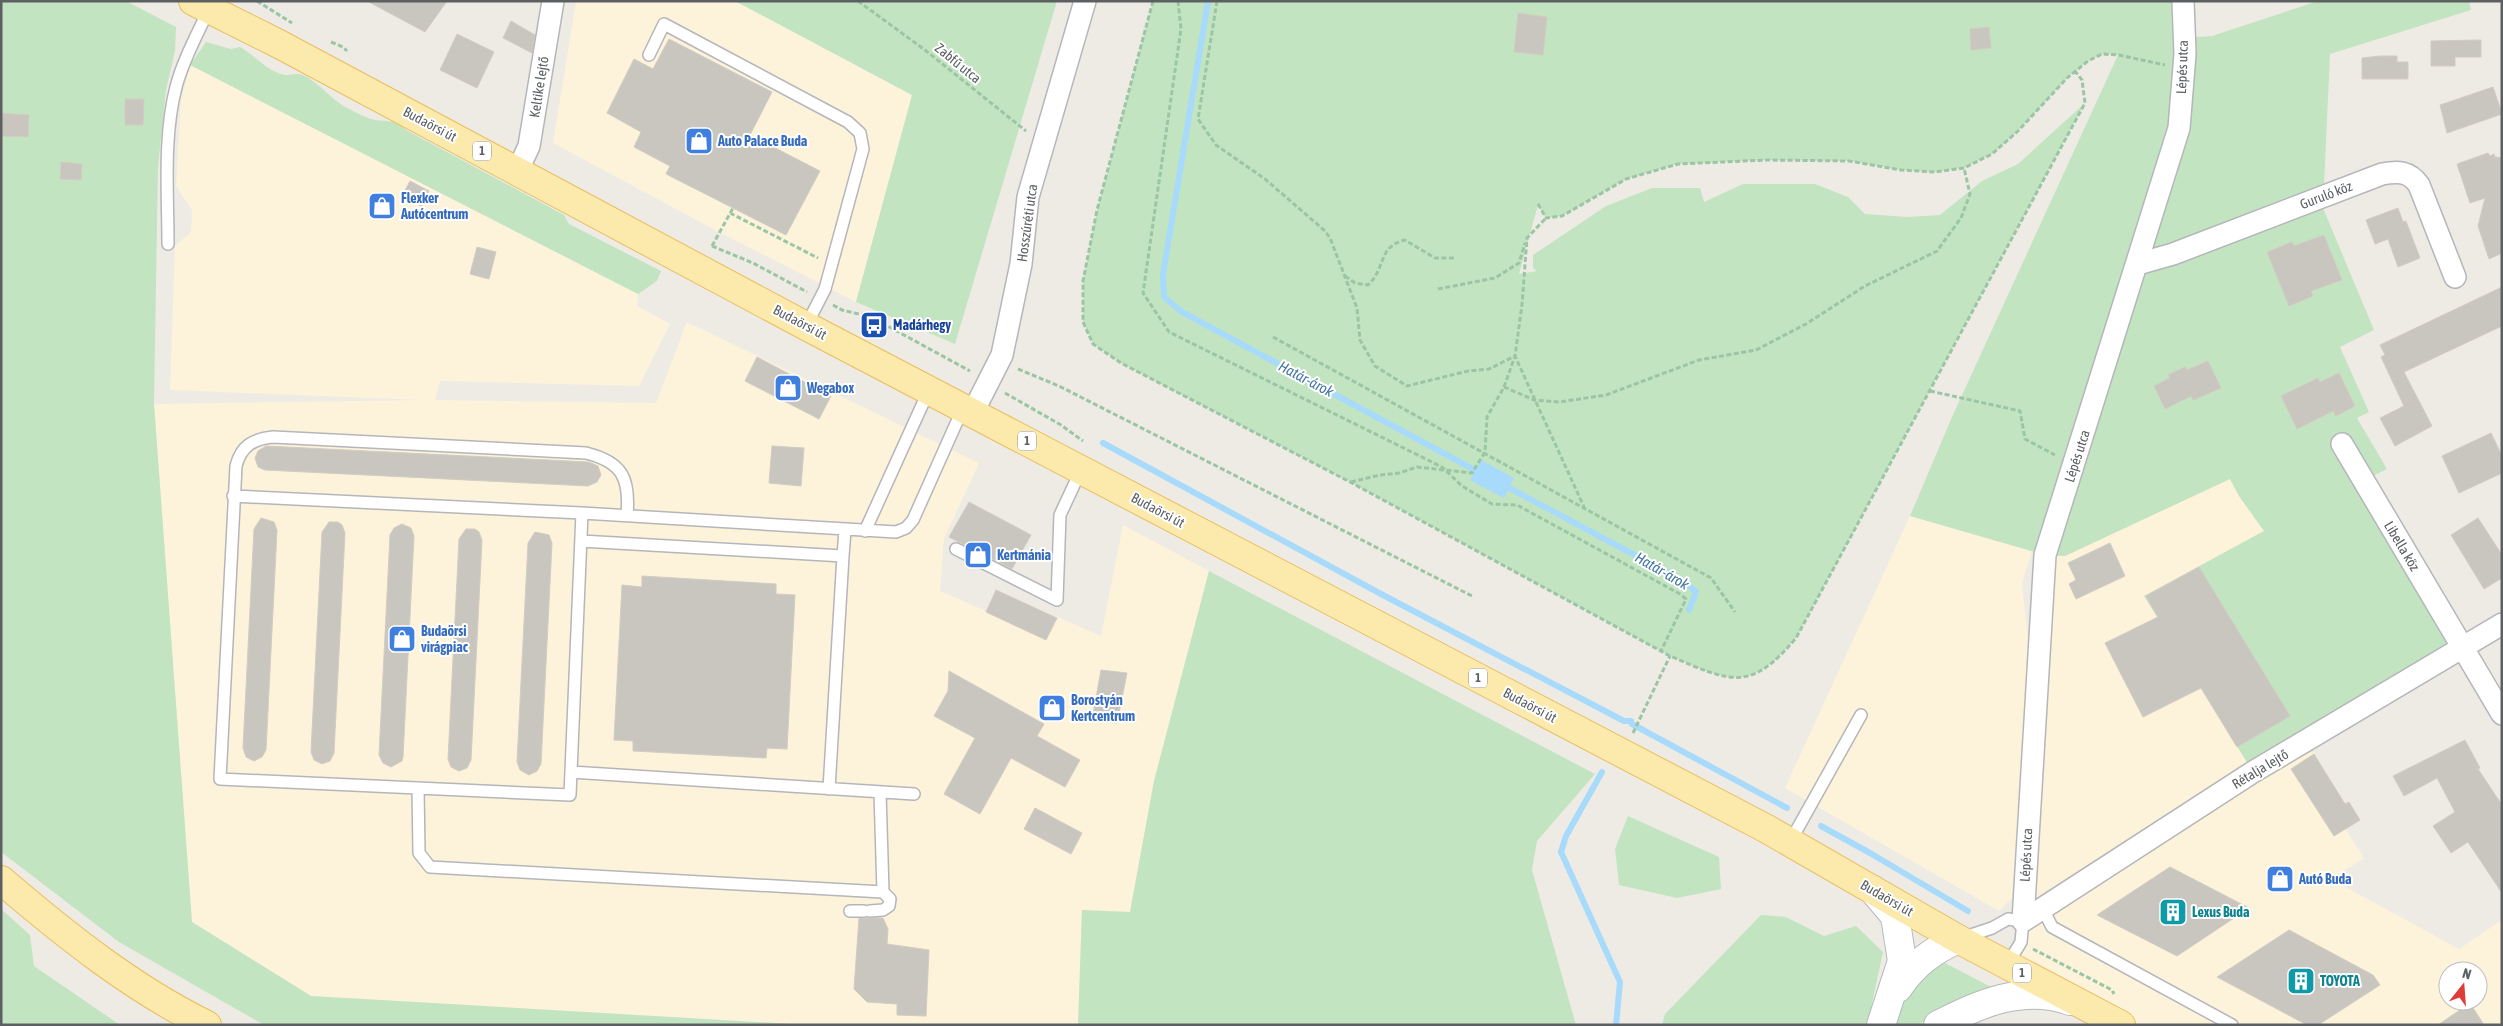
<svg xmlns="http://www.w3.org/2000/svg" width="2503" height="1026" font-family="'Asap Condensed',sans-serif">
<rect width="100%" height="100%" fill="#eeebe4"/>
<path fill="#fcf3da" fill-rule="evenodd" d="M576 1H735L912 95 856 302 715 230 553 143Z
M190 65 638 294 637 306 670 324 639 386 440 381 435 400 656 403 687 322 979 463 944 539 940 591 986 611 996 590 1101 636 1123 525 1209 571 1154 781 1130 912 1082 910 1078 1025H808L311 996 192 922 154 404 420 400 170 390 175 246 191 232 192 210 176 186 181 101Z
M2230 479 2239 496 2264 531 2144 596 2253 772 2294 748 2314 753 2345 803 2334 811 2364 858 2331 879 2459 949 2502 920V1025H2121L2007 965 2021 942 2045 555 2065 556ZM2448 971H2478V1001H2448Z
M1910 516 2032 551 2022 583 2030 658 2012 898 1999 911 1785 788Z"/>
<path fill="#c3e4c1" d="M1 1H126L176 27 175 51 166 90 158 167 154 404 192 922 311 996 808 1025H264L119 942 1 852Z
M735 1H1057L955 344 856 302 912 95Z
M1153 1H2183L2184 38 2212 36 2318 1H2469L2471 10 2330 54 2323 208 2374 330 2340 347 2369 412 2357 418 2387 469 2375 475 2359 474 2464 648 2253 772 2144 596 2264 531 2239 496 2230 479 2065 556 2045 555 1910 516 1952 417 2118 55 2102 54 2088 61 2067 78 2018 131 1992 154 1964 168 1934 172 1901 170 1849 161 1767 160 1678 164 1626 179 1562 216 1546 218 1538 205 1519 274 1537 271 1533 268V255L1606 206 1652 188H1700L1704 202 1743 184H1815L1848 197 1865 214 1907 217 1940 215 1982 181 2018 164 2085 103 1796 638C1750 693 1731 682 1670 656L1350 482 1121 363 1093 344 1083 322V281L1097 210Z
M206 42 231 49 240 47C255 55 264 69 281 74 292 78 296 69 310 79 326 90 335 103 353 111 359 114 365 117 371 119 385 123 395 117 406 130L564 215 569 224 661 271 657 281 638 294 190 65Z
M1209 571 1595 774 1537 841 1532 870 1576 1025H1078L1082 910 1130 912 1154 781Z
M1628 816 1719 857 1721 889 1677 898 1619 885 1615 849Z
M1 909 30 935 34 966 120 1025H1Z
M1761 915 1786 917 1824 936 1856 926 1883 952 1870 1013 1865 1025H1662L1665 1014Z
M1941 961 1993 988 1950 1004 1918 1025H1894C1905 990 1910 982 1941 961Z"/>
<path fill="#a7dafb" d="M1481 460 1514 478 1504 498 1470 480Z"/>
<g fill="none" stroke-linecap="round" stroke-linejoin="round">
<path stroke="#a7dafb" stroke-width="6" d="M1208 1 1163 274 1164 297 1182 312 1482 474
M1103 443 1381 594 1624 721H1631L1632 724 1787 808
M1502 484 1685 582 1696 592 1689 610
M1602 772 1566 836 1561 852 1620 982 1616 1025
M1821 826 1870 853 1968 911"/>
</g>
<path fill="#c9c6c0" stroke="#d2ccc2" d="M367 1H447L425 32Z
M1518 13 1547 17 1543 55 1514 52Z
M511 21 535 35 532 53 503 38Z
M1989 27 1991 48 1971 50 1970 29Z
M457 34 494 52 477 88 440 70Z
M669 39 772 92 750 135 820 171 786 235 666 174 670 166 634 147 641 132 607 113 634 59 653 69Z
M2481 40V57H2455V66H2431V41Z
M2380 56H2397V62H2408V79H2362V58Z
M2493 87 2502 114 2447 133 2440 105Z
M125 99H144L143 125H125Z
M1 113 29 115 28 137 1 136Z
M2488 153 2490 156 2494 154 2496 159V157L2502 158V253L2489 259 2478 226 2485 198 2470 203 2457 164Z
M61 162 82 164 81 180 60 179Z
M410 181 429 191 421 206 402 196Z
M2398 208 2403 222 2406 221 2420 258 2398 267 2388 239 2375 244 2366 220Z
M2324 235 2342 280 2311 291 2313 296 2289 306 2267 252 2292 242 2294 246Z
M477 247 496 252 489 279 470 274Z
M2502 287V326L2404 372 2432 426 2395 446 2380 418 2404 406 2381 357 2385 355 2380 345Z
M757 357 831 396 819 419 745 381Z
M2208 361 2221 388 2193 400 2191 396 2165 409 2154 386 2170 378 2168 375 2185 367 2187 370Z
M2339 373 2355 406 2336 416 2333 411 2297 429 2281 396 2318 378 2320 382Z
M2491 433 2502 456V473L2459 493 2442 456Z
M266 446 589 462 598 466 601 475 597 482 588 486 265 470 258 467 255 458 258 451Z
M772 446 804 448 801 486 769 483Z
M969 502 1031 535 1012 569 949 537Z
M261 518 274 522 277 530 266 750 262 757 254 761 246 757 243 748 254 529Z
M2478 518 2502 555V578L2484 589 2451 535Z
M329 522H338L342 525 345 533 334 753 330 761 322 764 314 760 311 752 322 532Z
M402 524 411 528 414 536 403 757 402 761 391 767 383 763 379 755 390 535 394 528Z
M466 529H475L479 532 482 540 471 760 467 768 459 771 451 767 448 759 459 539Z
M535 532 549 535 552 543 541 764 537 771 529 775 520 770 517 762 528 543Z
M2110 543 2125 576 2076 599 2069 584 2076 580 2068 563Z
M2199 567 2290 716 2237 747 2201 688 2143 717 2105 643 2158 617 2146 596Z
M642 576 776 584V594L795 595 787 749 767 748 766 758 633 751V741L614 740 622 585 642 587Z
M996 590 1057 618 1046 640 986 612Z
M1101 670 1127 673 1117 723 1092 720Z
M949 671 1044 724 1037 736 1080 760 1065 787 1011 758 980 814 944 794 975 738 934 716 948 691Z
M2465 740 2480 768 2478 769 2502 805V893L2468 842 2451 853 2433 826 2455 812 2437 778 2404 796 2393 776Z
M2314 754 2345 804 2349 802 2360 820 2334 836 2291 769Z
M1035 808 1082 833 1071 854 1024 829Z
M2170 867 2249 908 2177 956 2097 915Z
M859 918H883L888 929 887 944 929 950 926 1016 897 1015V1004L867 1002 854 989Z
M2289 930 2373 975 2380 985 2318 1025H2307L2217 977Z
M2470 1003 2484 1025H2438Z"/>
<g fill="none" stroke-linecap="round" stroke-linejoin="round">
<defs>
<path id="lane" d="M649 55 664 24 848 122 860 133 863 149 825 289 806 326
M168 244C168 193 163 137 176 87 183 60 197 35 209 9
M233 496 582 513 896 532 906 528 913 520 963 408
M582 513 570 795 220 779 236 466C241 446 253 439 273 437L586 453C623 462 630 479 627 515
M865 531 929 390
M581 541 843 556 845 530
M956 549 1057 600 1060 515 1081 470
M571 772 914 794
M418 788 419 853 430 867 883 892 880 792
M829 789 843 556
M1790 842 1861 715
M2042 907 2052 927 2232 1025
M850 911H864
M870 911 883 910 889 906 890 899 883 892
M1962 938 1992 928 2008 919 2023 921 2021 942 2007 965"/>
<path id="street" d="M518 170 529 146 553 1
M2138 264 2173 254 2382 174C2398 171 2409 171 2419 185L2455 277
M973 412 1002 355 1021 264 1028 197 1085 1
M2342 444 2502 714
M2023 921 2045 555 2179 128 2185 54 2183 1
M2023 921 2253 772 2502 624"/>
<path id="secondary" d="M1873 890 1895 916 1902 961 1881 1025
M1898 988C1914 964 1932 951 1958 939
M1938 1025C1978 1004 2024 984 2070 1001"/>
<path id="primary" d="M193 1 279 44 806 326 1767 829 1958 939 2121 1025
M1 880C64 934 133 989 207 1025"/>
</defs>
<use href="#lane" stroke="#b4b6ba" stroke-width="14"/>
<use href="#street" stroke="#b4b6ba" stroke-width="24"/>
<use href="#secondary" stroke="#b5b8bd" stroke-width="30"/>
<use href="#primary" stroke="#eabd60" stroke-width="30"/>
<path stroke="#9bc5a4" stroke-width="3" stroke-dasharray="5 2.5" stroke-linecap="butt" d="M257 1 292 23
M858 1 925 50 1026 131
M1153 1 1097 210 1083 281V322L1093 344 1121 363 1350 482 1670 656C1731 682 1750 693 1796 638L2085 103 2082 80 2075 71
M1178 1 1181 29 1143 293 1169 332 1442 467 1462 486 1492 504 1517 505 1680 594 1686 599 1661 651
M1217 1 1198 119 1216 145 1265 179 1325 231 1330 238 1357 308 1360 340 1375 366 1407 386 1468 371 1489 369 1515 356 1584 507
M331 42 343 47 347 51
M1538 204 1546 218 1562 216 1626 179 1678 164 1767 160 1849 161 1901 170 1935 172 1964 168 1992 154 2018 131 2067 78 2088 61 2102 54 2119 55 2165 65
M730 213 818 258
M712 246 753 263 807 292
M712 246 733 208
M1345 276 1355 283 1368 285C1387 267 1377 247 1405 240L1435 258H1455
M1438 289 1495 278 1519 263 1525 243
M833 305 842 310 871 317 970 371
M1273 337 1711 578 1735 612
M1018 369 1059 386 1474 597
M1504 387 1534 400 1559 402 1606 395 1699 360 1756 350 1806 324 1865 286 1937 251 1961 218 1970 194 1964 168
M1930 391 2020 411 2025 439 2055 455
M1005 393 1061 425 1083 441
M1351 482 1380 475 1399 473 1417 467 1472 473 1485 452 1487 417 1504 387 1515 356 1522 305 1527 238 1546 218
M1633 733 1670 656
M2033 949 2112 990 2114 994"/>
<use href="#lane" stroke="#fff" stroke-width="11"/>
<use href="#street" stroke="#fff" stroke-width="21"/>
<use href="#secondary" stroke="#fff" stroke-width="28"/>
<use href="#primary" stroke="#fbeaab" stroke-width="28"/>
</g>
<defs>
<symbol id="shop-square" viewBox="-11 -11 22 22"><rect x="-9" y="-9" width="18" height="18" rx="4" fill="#3f7fe0" stroke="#fff"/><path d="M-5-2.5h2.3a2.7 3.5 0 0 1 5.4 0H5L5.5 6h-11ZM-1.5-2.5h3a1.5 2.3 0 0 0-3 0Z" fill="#fff"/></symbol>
<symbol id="bus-square" viewBox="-11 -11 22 22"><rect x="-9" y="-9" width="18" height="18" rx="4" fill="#1a4fb4" stroke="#fff"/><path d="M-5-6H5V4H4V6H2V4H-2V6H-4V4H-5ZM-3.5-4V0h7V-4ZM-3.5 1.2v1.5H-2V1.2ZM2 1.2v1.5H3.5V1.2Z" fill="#fff"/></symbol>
<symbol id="building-square" viewBox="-11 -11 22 22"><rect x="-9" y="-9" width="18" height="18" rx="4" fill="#0f9aa8" stroke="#fff"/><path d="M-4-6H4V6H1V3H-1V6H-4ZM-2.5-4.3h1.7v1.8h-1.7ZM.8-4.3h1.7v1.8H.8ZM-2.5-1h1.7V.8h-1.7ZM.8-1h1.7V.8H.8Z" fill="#fff"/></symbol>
</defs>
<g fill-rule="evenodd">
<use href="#shop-square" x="683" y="125" width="32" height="32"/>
<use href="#shop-square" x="366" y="190" width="32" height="32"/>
<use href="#bus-square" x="858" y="309" width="32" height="32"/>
<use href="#shop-square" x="772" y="372" width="32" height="32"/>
<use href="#shop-square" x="962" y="539" width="32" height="32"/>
<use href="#shop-square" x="386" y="623" width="32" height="32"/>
<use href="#shop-square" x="1036" y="692" width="32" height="32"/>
<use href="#shop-square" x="2264" y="863" width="32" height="32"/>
<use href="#building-square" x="2157" y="896" width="32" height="32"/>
<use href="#building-square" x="2285" y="965" width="32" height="32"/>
</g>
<g text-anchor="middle" stroke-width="4" stroke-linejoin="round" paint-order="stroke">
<g fill="#fff" stroke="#8d9092" stroke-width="1">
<rect x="473" y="141.5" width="18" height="19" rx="4"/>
<rect x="1018" y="431.5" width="18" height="19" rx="4"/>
<rect x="1469" y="668.5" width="18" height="19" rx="4"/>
<rect x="2013" y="963.5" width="18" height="19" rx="4"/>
</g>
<g font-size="12" font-weight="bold" fill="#5c6063">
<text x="482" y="155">1</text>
<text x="1027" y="445">1</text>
<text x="1478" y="682">1</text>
<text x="2022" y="977">1</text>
</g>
<g font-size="14" fill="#5c6063" stroke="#fff">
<text transform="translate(958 63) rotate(39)" y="5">Zabfű utca</text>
<text transform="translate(2182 67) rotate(-88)" y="5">Lépés utca</text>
<text transform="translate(539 87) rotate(-81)" y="5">Keltike lejtő</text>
<text transform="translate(430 124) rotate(28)" y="5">Budaörsi út</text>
<text transform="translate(2326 195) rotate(-21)" y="5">Guruló köz</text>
<text transform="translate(1027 223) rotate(-82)" y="5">Hosszúréti utca</text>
<text transform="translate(800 322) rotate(28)" y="5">Budaörsi út</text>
<text transform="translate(2077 456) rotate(-72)" y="5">Lépés utca</text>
<text transform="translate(1158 510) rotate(28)" y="5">Budaörsi út</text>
<text transform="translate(2402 546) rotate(59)" y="5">Libella köz</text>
<text transform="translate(1530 705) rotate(28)" y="5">Budaörsi út</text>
<text transform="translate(2260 769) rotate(-31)" y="5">Rétalja lejtő</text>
<text transform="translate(2026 855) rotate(-87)" y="5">Lépés utca</text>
<text transform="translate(1887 898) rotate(30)" y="5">Budaörsi út</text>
</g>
<g font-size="14" font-weight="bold" fill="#366cbe" stroke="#fff" text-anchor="start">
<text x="718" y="146">Auto Palace Buda</text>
<text x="401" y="203">Flexker<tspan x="401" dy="16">Autócentrum</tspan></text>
<text x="807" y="393">Wegabox</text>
<text x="997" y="560">Kertmánia</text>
<text x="421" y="636">Budaörsi<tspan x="421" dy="16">virágpiac</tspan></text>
<text x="1071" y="705">Borostyán<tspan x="1071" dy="16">Kertcentrum</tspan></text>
<text x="2299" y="884">Autó Buda</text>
</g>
<g font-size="14" font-weight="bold" fill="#164399" stroke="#fff" text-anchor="start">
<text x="893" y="330">Madárhegy</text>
</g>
<g font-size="14" font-weight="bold" fill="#0d838f" stroke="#fff" text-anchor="start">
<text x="2192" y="917">Lexus Buda</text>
<text x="2320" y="986">TOYOTA</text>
</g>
<g font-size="15" font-style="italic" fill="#4175a3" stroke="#fff">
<text transform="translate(1306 379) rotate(28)" y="5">Határ-árok</text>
<text transform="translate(1662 571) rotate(30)" y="5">Határ-árok</text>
</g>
</g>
<rect width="2503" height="1026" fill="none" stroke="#5c6063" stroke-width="5"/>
<g transform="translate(2463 986) rotate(17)"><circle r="24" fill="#ffffff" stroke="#bebfc1"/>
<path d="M0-4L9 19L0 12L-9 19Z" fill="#e03c37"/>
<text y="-8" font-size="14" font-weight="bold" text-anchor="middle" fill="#5c6063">N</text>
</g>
</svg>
